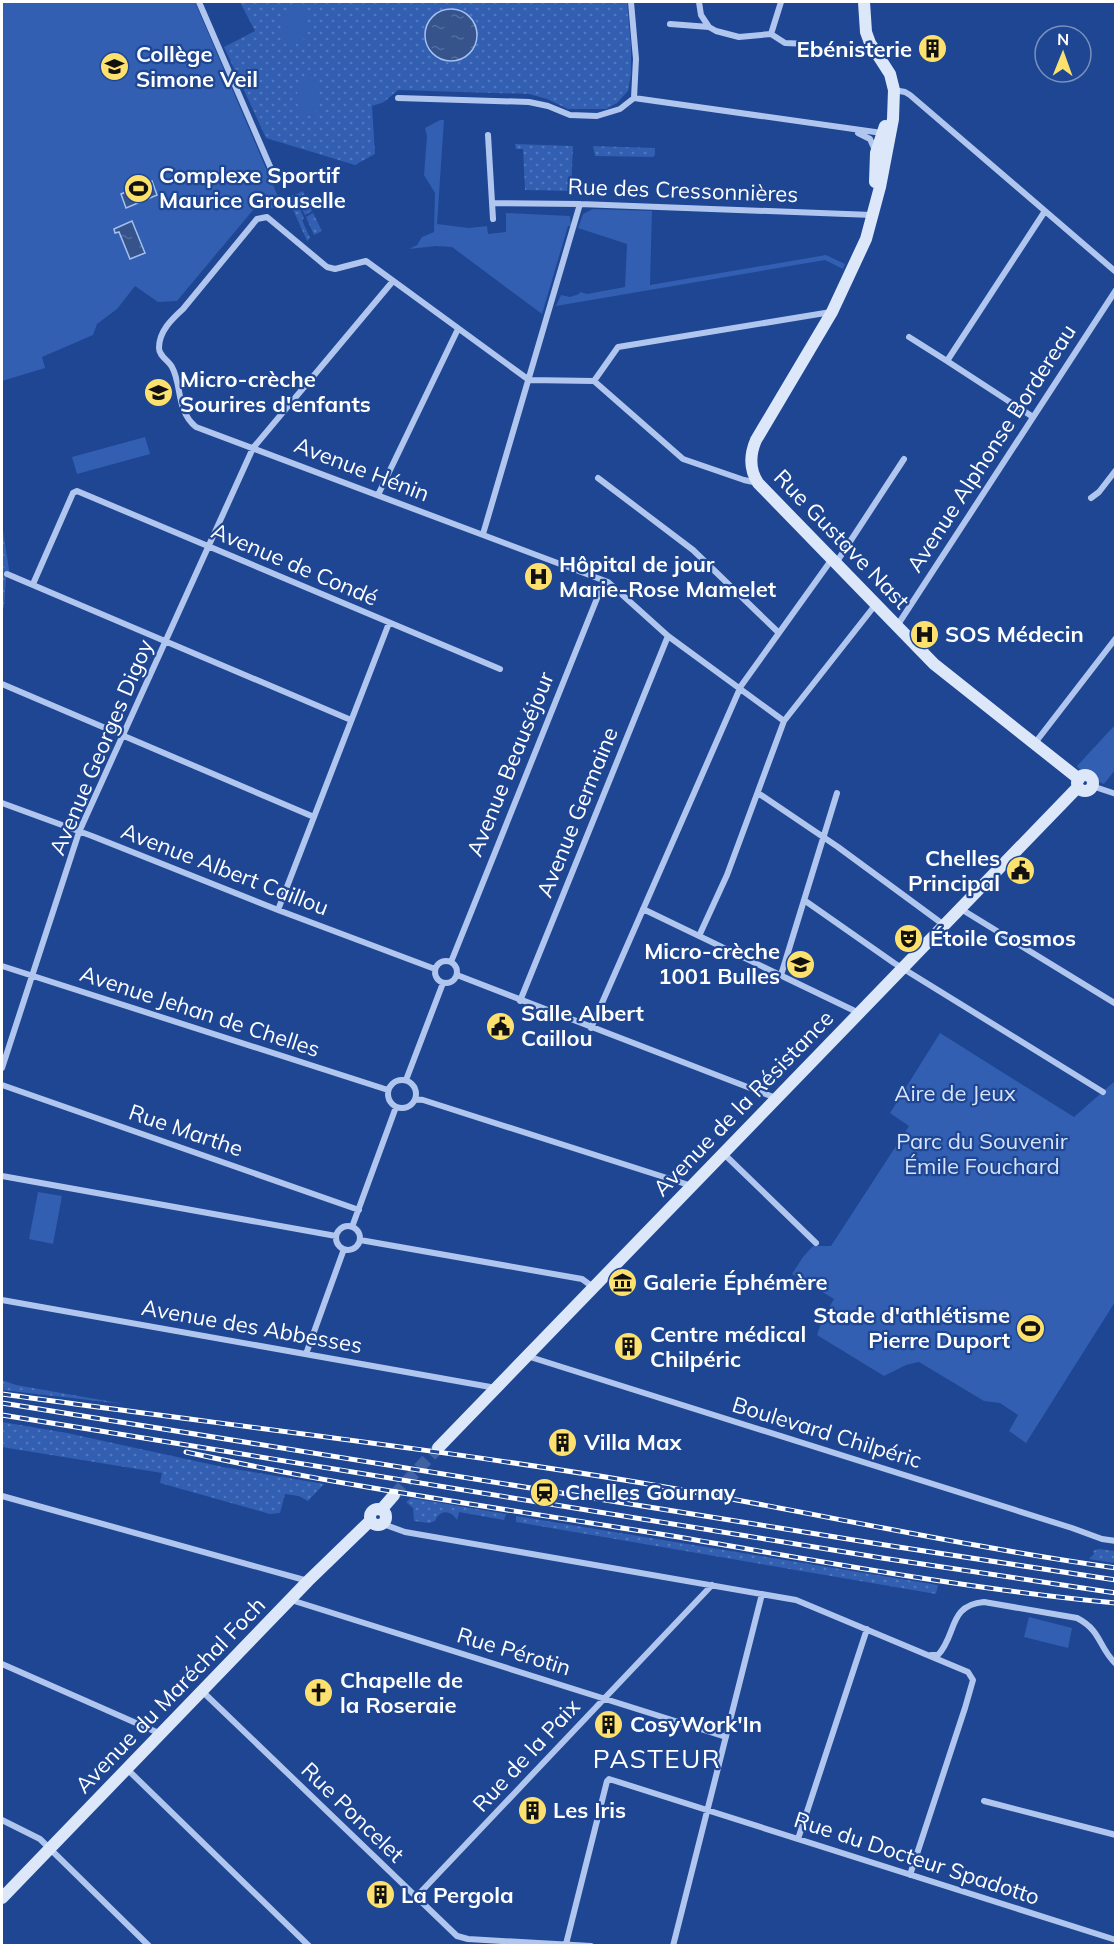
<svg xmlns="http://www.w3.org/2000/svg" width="1117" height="1947" font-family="Mulish,sans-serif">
<defs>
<pattern id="grass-dots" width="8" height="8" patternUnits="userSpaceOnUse" patternTransform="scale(1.5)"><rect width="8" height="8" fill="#325fb1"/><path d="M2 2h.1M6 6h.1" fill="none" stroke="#5177bd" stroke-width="1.8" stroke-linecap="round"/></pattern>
<pattern id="water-ripples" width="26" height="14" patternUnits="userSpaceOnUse" patternTransform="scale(1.5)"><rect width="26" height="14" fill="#36538c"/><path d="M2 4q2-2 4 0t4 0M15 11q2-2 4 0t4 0" fill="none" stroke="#546d9d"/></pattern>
</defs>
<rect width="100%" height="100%" fill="#1e4693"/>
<path fill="url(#grass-dots)" d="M240 2H627L631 45V75L628 91 617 103 606 109H568L547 99 529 94 398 90 384 102 372 106 375 154 355 165 266 138 224 47 255 31Z
M515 144 573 146 571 191 525 190 523 149H516Z
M593 146 655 148V155L653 157 595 156Z
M303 191 312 211 305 215 295 195Z
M293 195 304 218 302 220 310 238 307 241 290 203 288 197Z
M313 213 322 231 314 235 306 217Z
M2 524 9 570 6 579 4 607 2 612Z
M2 1380 16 1385 124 1404 2 1390Z
M2 1422 67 1433 223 1467 324 1484 308 1501 299 1496 285 1494 280 1513 270 1514 160 1483 162 1473 2 1447Z
M411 1498 506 1514 504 1520 459 1512 457 1520C451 1510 440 1509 435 1521L429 1523 414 1521 413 1508 406 1502Z
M516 1516 938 1585 936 1594 516 1522Z
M1099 1549 1115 1551V1563L1089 1559 1094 1554 1093 1551Z"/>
<path fill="#325fb1" d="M2 2H195L282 206C272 209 267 210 258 204L177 301 158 302 135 286 117 309 97 324 93 335 42 357 45 368 2 381Z
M296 7 304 8C310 24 309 53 285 41L281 24 284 12Z
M304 78H308L315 82 321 101 314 115 308 116 302 113 295 98Z
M440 120H444L437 224 469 228 487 226 488 234 506 232V213L570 216 571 226H568L542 314 452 247 436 246 409 249 417 245 422 237 434 232 435 193 424 175 427 136 425 128Z
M593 209 652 211 650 285 826 255 845 264 843 269 825 260 556 306 561 295 570 297 579 294 580 292 587 294 625 287 627 244 578 228 583 214Z
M145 437 150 454 77 474 72 457Z
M1115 725V770L1104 784 1099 782 1093 772 1079 769 1077 766Z
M940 1033 1074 1117 1115 1081V1302L1026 1443 1009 1431 1018 1415 1000 1403 984 1401 919 1362 906 1365 884 1376 817 1335 822 1320 834 1299 792 1274 803 1257 813 1246H831L909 1126 890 1113Z
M38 1192 62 1196 53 1244 29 1239Z
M1029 1617 1072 1628 1068 1648 1024 1637Z"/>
<path fill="url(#water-ripples)" stroke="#a3c0f0" stroke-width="1.5" d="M425 35a26 26 0 1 1 52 0a26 26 0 1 1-52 0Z
M152 181 157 195 126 208 121 194Z
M132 221 145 253 130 259 119 232 115 233 114 229Z"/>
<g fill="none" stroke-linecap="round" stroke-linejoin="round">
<path stroke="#4062a3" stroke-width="12" stroke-dasharray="12 6" stroke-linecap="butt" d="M394 1495 438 1448"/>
<path stroke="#b0c6ee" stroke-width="6" d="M199 2 272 171
M631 2 636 59 634 98
M699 2 701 15 709 27
M670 24 709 27 716 31 739 37 771 34 785 43 808 44
M771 34 781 2
M894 90 905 92 910 95 1116 272
M398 98 529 102 548 106 570 115 597 116 620 109 634 98
M634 98 882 133
M858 133 870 139 875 150
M488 135 493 219
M492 203 580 204 872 215
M909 337 947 361
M594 381 618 347 831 312
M1033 417 947 361 1045 211
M598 478 693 550 779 633
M758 483 744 480 683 459 594 381 529 380 366 261 335 269 327 267 267 217 257 219 183 309C172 319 159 331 159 348 159 356 168 360 172 367 182 385 176 411 196 427L608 582 668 636 784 721
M378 495 458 329
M1091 498 1099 492 1116 470
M483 534 580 204
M836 563 904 459
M7 574 351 720
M33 584 73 493 77 491 500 669
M897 626 1116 290
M2 684 314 817
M1035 743 1116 638
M1092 786 1116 794
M758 793 838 847 944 925
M2 803 92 836 278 910 435 969
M804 900 894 963 1103 1092
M643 909 859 1013
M961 909 1116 1004
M278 910 389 623
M699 936 727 875 784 721 876 604
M435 972a11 11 0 1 1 22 0a11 11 0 1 1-22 0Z
M451 962 604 581
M2 966 388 1090
M457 975 776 1098
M781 975 837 793
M520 1001 668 636
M591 1028 741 686 832 559
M2 1068 79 832 253 448 393 281
M388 1094a14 14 0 1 1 28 0a14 14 0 1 1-28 0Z
M406 1080 443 983
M2 1085 359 1210
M415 1099 423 1100 692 1186
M723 1153 816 1243
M2 1176 336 1236
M336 1238a12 12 0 1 1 24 0a12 12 0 1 1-24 0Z
M352 1227 396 1107
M360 1240 582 1279 593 1287
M2 1300 496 1388
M306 1354 344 1249
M527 1356 1072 1528 1102 1539 1116 1541
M2 1496 308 1581
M383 1524 405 1532 796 1600 968 1672 973 1680 965 1708 910 1875
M291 1600 726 1737
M931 1655H938C957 1635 948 1605 984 1602L1077 1618C1102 1631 1098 1647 1116 1664
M2 1664 161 1734
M203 1692 457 1936 468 1939 591 1946
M127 1769 309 1946
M984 1801 1116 1835
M2 1820 40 1839 149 1946
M798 1839 867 1629
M416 1897 712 1585
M566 1944 607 1781 609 1779 1116 1940
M673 1946 762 1594"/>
<path stroke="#dde7fa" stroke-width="12" d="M864 2 866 32 870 43 890 74 894 90 893 119 880 187 866 239 832 312 756 440C750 454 749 469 758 483L934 664 1079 779
M875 182 876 153 885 126
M1077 783a8 8 0 1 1 16 0a8 8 0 1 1-16 0Z
M438 1448 1078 787
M370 1517a8 8 0 1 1 16 0a8 8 0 1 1-16 0Z
M381 1510 394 1495
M2 1898 308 1581 370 1521"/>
<defs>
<path id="rail" d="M2 1394C211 1423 422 1447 630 1481 793 1508 953 1545 1116 1568
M2 1403 885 1545 1116 1580
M2 1415 882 1558 1116 1593
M186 1452C345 1487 506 1509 666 1535 815 1560 965 1589 1116 1603"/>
</defs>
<use href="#rail" stroke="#fff" stroke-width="5"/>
<use href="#rail" stroke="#1e4693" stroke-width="3" stroke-dasharray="9" stroke-linecap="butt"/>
</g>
<defs>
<symbol id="building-disc" viewBox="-11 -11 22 22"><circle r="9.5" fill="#fde16f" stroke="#1e4693"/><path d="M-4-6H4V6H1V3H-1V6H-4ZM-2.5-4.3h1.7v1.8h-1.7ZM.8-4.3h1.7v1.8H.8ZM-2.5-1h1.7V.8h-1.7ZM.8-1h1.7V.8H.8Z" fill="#111"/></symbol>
<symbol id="school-disc" viewBox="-11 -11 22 22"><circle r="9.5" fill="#fde16f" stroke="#1e4693"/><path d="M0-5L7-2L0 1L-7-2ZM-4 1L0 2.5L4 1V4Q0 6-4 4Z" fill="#111"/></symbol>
<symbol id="stadium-disc" viewBox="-11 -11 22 22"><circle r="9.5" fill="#fde16f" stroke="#1e4693"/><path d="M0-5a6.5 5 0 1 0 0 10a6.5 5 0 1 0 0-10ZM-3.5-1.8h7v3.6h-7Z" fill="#111"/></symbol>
<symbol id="hospital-disc" viewBox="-11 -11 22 22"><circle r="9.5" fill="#fde16f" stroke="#1e4693"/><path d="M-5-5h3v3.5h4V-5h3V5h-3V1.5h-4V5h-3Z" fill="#111"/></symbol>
<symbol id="civic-disc" viewBox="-11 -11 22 22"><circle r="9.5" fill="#fde16f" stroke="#1e4693"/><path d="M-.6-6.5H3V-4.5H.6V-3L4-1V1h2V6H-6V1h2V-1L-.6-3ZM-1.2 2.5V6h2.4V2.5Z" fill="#111"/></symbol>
<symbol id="theatre-disc" viewBox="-11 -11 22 22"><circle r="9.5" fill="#fde16f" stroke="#1e4693"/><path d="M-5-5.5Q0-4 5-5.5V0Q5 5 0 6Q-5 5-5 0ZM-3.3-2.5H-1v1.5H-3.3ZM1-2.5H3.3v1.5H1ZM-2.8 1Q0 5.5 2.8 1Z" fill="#111"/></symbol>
<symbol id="museum-disc" viewBox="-11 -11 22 22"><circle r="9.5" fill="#fde16f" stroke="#1e4693"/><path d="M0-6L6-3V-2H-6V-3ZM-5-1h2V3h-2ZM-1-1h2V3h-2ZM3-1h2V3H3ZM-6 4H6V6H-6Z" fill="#111"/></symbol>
<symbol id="station-disc" viewBox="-11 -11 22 22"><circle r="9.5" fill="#fde16f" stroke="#1e4693"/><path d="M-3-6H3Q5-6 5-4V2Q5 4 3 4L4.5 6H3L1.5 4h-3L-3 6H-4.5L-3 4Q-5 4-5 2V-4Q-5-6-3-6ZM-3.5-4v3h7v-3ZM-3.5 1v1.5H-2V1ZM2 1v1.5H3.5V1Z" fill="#111"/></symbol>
<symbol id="church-disc" viewBox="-11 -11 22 22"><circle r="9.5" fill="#fde16f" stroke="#1e4693"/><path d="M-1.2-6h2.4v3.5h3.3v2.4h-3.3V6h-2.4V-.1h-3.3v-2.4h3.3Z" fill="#111"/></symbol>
</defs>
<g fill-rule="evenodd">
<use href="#building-disc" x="916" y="32" width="33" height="33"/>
<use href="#school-disc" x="98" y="50" width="33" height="33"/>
<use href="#stadium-disc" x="122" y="172" width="33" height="33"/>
<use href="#school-disc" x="142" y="376" width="33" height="33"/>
<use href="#hospital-disc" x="522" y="560" width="33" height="33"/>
<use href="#hospital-disc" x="908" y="618" width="33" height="33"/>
<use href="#civic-disc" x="1004" y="854" width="33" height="33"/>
<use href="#theatre-disc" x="892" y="922" width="33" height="33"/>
<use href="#school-disc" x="784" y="948" width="33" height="33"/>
<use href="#civic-disc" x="484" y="1010" width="33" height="33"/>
<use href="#museum-disc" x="606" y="1266" width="33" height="33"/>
<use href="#stadium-disc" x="1014" y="1312" width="33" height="33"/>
<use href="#building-disc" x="612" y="1330" width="33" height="33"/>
<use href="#building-disc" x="546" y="1426" width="33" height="33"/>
<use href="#station-disc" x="528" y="1476" width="33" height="33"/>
<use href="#church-disc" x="302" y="1676" width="33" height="33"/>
<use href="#building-disc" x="592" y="1708" width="33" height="33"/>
<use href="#building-disc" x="516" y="1794" width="33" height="33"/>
<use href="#building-disc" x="364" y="1878" width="33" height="33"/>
</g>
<g text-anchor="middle" stroke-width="4.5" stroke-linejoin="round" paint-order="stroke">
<g font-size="22" font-weight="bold" fill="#fff" stroke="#1e4693" text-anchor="start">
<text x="912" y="57" text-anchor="end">Ebénisterie</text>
<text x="136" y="62">Collège<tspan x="136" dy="25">Simone Veil</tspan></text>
<text x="159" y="183">Complexe Sportif<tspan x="159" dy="25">Maurice Grouselle</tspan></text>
<text x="180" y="387">Micro-crèche<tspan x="180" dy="25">Sourires d'enfants</tspan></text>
<text x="559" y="572">Hôpital de jour<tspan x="559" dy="25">Marie-Rose Mamelet</tspan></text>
<text x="945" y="642">SOS Médecin</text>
<text x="1000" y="866" text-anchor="end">Chelles<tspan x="1000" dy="25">Principal</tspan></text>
<text x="930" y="946">Étoile Cosmos</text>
<text x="780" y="959" text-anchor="end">Micro-crèche<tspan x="780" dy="25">1001 Bulles</tspan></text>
<text x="521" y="1021">Salle Albert<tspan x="521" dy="25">Caillou</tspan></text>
<text x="643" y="1290">Galerie Éphémère</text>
<text x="1010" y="1323" text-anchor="end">Stade d'athlétisme<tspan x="1010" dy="25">Pierre Duport</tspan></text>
<text x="650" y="1342">Centre médical<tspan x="650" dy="25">Chilpéric</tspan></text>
<text x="584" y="1450">Villa Max</text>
<text x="565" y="1500">Chelles Gournay</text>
<text x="340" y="1688">Chapelle de<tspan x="340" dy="25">la Roseraie</tspan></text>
<text x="630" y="1732">CosyWork'In</text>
<text x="553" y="1818">Les Iris</text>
<text x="401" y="1903">La Pergola</text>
</g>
<g font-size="22" fill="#fff" stroke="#1e4693">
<text transform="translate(683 190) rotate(2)" y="8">Rue des Cressonnières</text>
<text transform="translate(991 448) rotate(-57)" y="8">Avenue Alphonse Bordereau</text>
<text transform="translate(362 469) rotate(21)" y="8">Avenue Hénin</text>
<text transform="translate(842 539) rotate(46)" y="8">Rue Gustave Nast</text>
<text transform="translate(295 564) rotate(23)" y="8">Avenue de Condé</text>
<text transform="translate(101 747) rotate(-67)" y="8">Avenue Georges Digoy</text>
<text transform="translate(510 764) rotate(-68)" y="8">Avenue Beauséjour</text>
<text transform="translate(577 812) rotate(-68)" y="8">Avenue Germaine</text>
<text transform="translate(225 869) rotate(21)" y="8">Avenue Albert Caillou</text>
<text transform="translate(200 1011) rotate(18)" y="8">Avenue Jehan de Chelles</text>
<text transform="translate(743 1103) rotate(-46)" y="8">Avenue de la Résistance</text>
<text transform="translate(186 1130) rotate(19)" y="8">Rue Marthe</text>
<text transform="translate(252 1326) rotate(10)" y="8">Avenue des Abbesses</text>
<text transform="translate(827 1432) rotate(17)" y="8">Boulevard Chilpéric</text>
<text transform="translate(514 1651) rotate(17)" y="8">Rue Pérotin</text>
<text transform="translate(170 1695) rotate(-46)" y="8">Avenue du Maréchal Foch</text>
<text transform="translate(526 1755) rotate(-47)" y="8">Rue de la Paix</text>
<text transform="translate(353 1812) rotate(44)" y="8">Rue Poncelet</text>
<text transform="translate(917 1858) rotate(18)" y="8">Rue du Docteur Spadotto</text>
</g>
<g font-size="22" fill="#d6e3fa" stroke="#1e4693">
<text x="955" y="1101">Aire de Jeux</text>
<text x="982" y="1149">Parc du Souvenir<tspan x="982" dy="25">Émile Fouchard</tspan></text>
</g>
<g font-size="26" letter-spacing="1.5" fill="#fff" stroke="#1e4693">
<text x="657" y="1768">PASTEUR</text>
</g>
</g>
<rect width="1117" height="1947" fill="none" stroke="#ffffff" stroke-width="6"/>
<g transform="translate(1063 54) rotate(1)"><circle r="28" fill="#1e4693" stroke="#7890be" stroke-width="1.5"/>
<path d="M0-4.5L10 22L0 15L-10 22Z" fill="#fde16f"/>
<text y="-9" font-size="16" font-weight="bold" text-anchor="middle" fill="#ffffff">N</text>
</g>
</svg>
